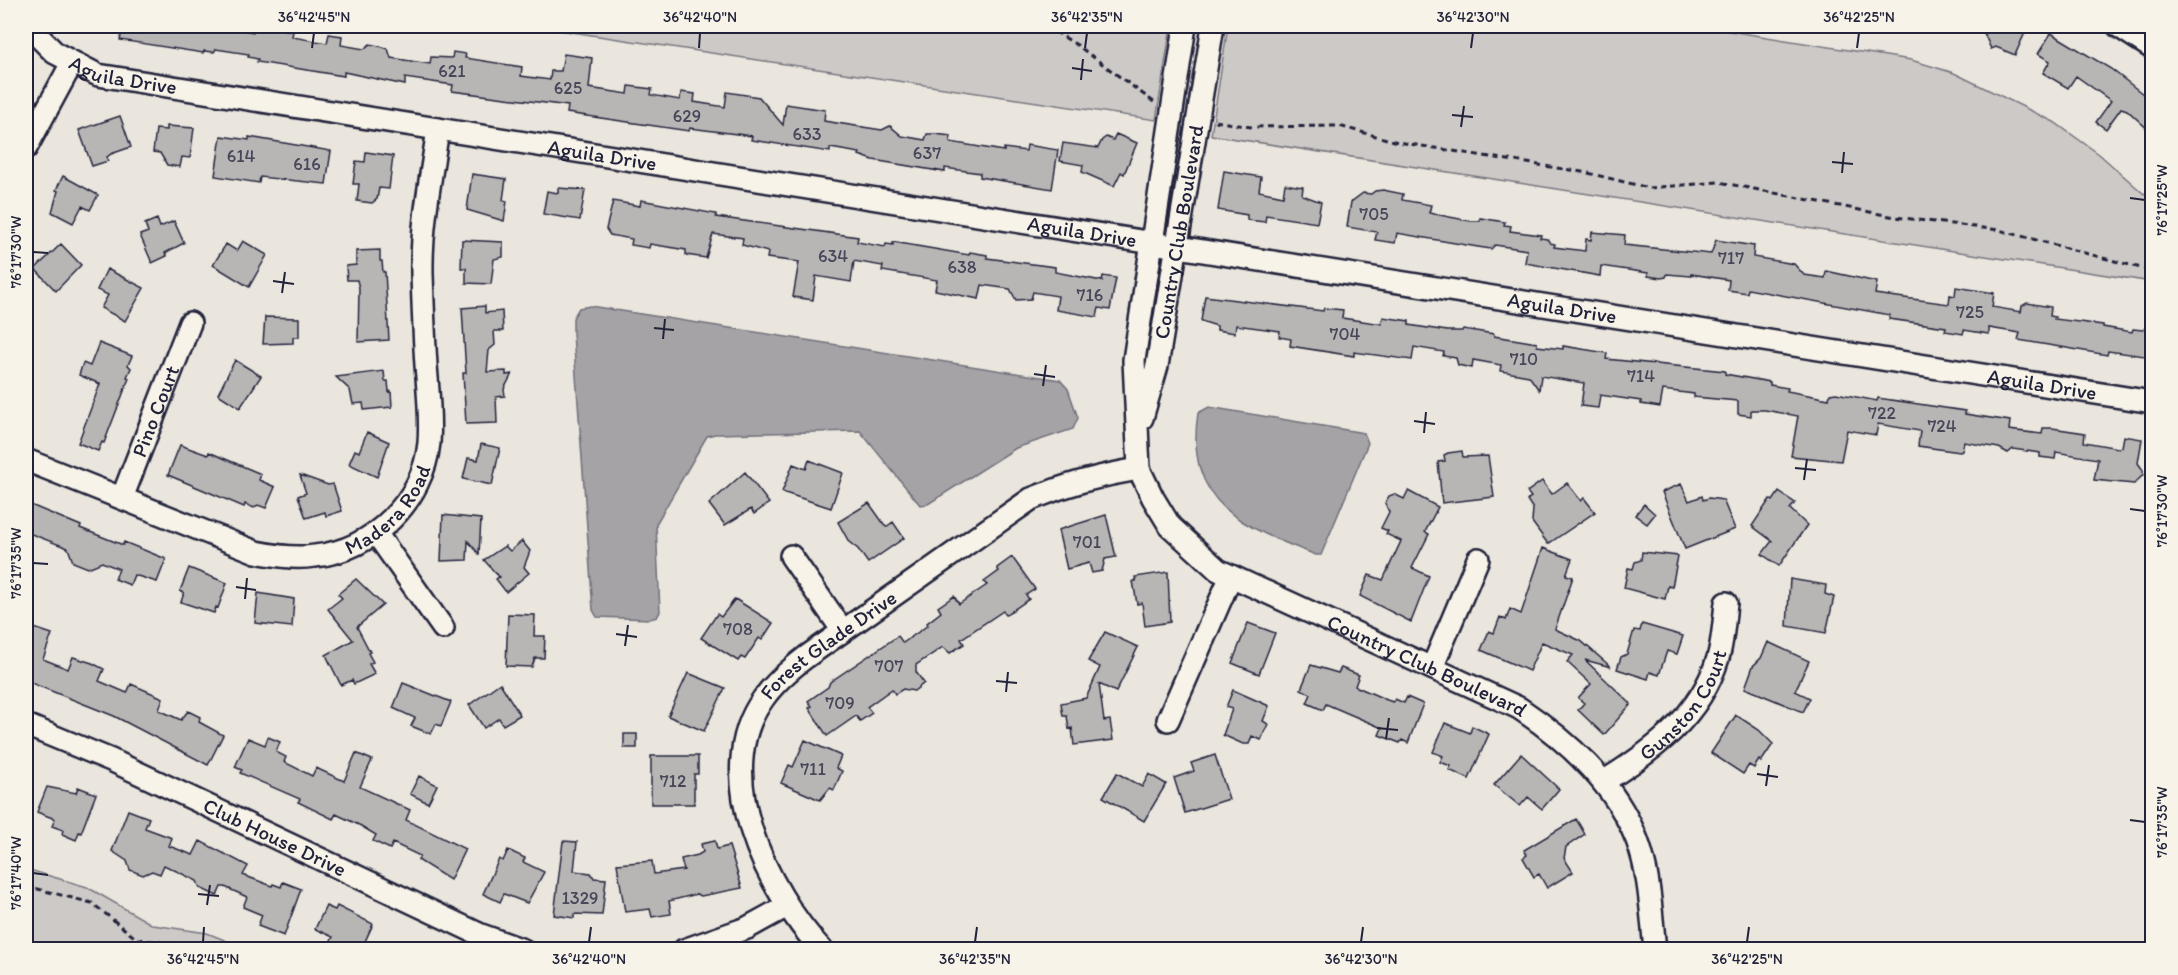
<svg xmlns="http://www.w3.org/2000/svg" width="2178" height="975" font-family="Itim,sans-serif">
<rect width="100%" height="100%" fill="#eae6de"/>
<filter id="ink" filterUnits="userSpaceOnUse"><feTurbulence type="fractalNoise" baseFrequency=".0167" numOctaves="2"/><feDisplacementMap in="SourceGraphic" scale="12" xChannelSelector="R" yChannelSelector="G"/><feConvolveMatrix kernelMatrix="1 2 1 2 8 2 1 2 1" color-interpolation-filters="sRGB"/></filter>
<g filter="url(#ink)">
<path fill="#cdc9c6" stroke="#787680" stroke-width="1.5" d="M532 26H1171L1156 120Z
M1228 26H1698L1911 60 1954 73 2054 122 2099 154 2144 194 2152 187V282L1211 135Z
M26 869 87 887 153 925 207 933 247 949H26Z"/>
<path fill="#a6a3a6" stroke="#716f7b" stroke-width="1.5" d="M590 306 1060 380 1068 389 1078 418 1073 429 1016 448 928 504 920 505 860 431 715 434 707 436 656 524 660 612 657 617 650 619 597 617 593 610 573 334V318L579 308Z
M1209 407 1364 433 1368 443 1321 555H1316C1243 527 1184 504 1198 413Z"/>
<path fill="#b8b6b5" stroke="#22223b" stroke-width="1.5" d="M123 26H218L253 32 254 26H274L275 28 293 31 292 37 327 43 329 34 342 36 341 45 364 49 370 44 383 47 388 49 391 58 430 64 431 57 452 58 453 52 466 54 465 58 522 67 521 76 550 80 551 71H561L564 54 592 58 589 88 628 94 629 86 652 89 651 95 680 100 681 92 695 94 694 102 725 107 727 92 759 97 783 125 786 104 825 110 824 121 882 130 890 126 902 136 925 140 927 134H935L951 136 950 142 1004 151V148L1026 151 1027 145 1058 150 1052 189 980 177V173L945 168V172L873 160 859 155 860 153 830 148V152L751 140 752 136 690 128 689 131 567 113 568 106 452 91 453 85 405 78V85L344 72V76L257 62 258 59 248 57 249 54 216 49 214 52 204 51 203 53 120 40Z
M1981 26H2028L2015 55 1996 47 1991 49Z
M2051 33 2111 69 2152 101V133L2127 110 2121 108 2106 129 2096 122 2111 101 2076 76 2068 88 2043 73 2050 61 2038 54Z
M120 116 131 147 111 154 107 157 108 161 92 166 79 130Z
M167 126 194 128 190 158 182 157 180 167 167 165 160 153 153 152 156 129 167 130Z
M1116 134 1137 143 1124 174 1121 172 1114 186 1082 172 1083 165 1060 161 1063 143 1098 148 1102 140 1106 137 1113 140Z
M221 136 249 140V137L331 151 326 184 260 177 259 183 215 176Z
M366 152 393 156 389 189 379 188 377 199 372 203 357 201 359 184H353L356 161 365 162Z
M1224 171 1261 177 1259 191 1283 196 1285 184 1303 187 1302 195 1321 202 1317 223 1266 215 1265 222 1247 220V215L1218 210Z
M472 174 506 179 503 200 507 201 504 221 467 210Z
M63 176 98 195 90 210 82 206 73 223 52 212 58 191 56 190Z
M558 188 585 190 580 220 543 214 547 191 558 193Z
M1383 190 1403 194 1402 200 1431 205 1429 213 1470 221H1480V218L1505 222 1504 225 1511 226 1510 231 1541 235 1540 238 1547 239 1550 243 1555 244 1554 247 1585 251 1586 239 1591 240 1592 232 1625 235 1624 245 1711 254 1716 240 1754 246 1753 257 1794 264 1804 275 1825 278 1826 271 1877 282 1875 294 1949 304 1950 295 1955 296 1956 287 1994 293 1992 307 2021 312 2022 306 2027 303 2051 307 2050 316 2055 317 2054 319 2103 325V327L2132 332 2133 329 2143 330 2152 321V357L2108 351 2107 355 2067 348 2018 340 2020 333 1989 328V334L1964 330 1963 334 1945 331 1946 327 1889 319 1890 315 1748 289 1747 293 1728 290 1729 280 1691 274V276L1667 274 1666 277 1661 278 1648 276V273L1601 266 1600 276 1525 263 1527 250 1495 245 1491 249 1478 247 1397 233 1395 243 1375 240 1377 232 1347 227 1351 202 1363 193 1371 194 1375 191Z
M641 200 716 214V217L858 237 857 242 885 247 886 244 893 245V242L969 255 970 252 987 255V258L1055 267V272L1102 281 1103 276 1116 278 1110 310 1099 308 1097 317 1056 310 1058 296 1033 292 1031 299 1016 300 1010 289 982 285 979 299 964 296 935 290 937 280 882 271 883 266 854 261 851 282 816 276 813 300 793 297 799 262 767 258 768 252 742 245 743 238 713 234 706 258 686 255V250L650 244 649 248 631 245 632 239 610 235 606 229 613 201 640 206Z
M157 219 160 227 174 221 184 243 165 253 167 256 152 263 140 235 148 232 145 224Z
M462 240 503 242V257L494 259 491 284 466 283V268H461Z
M243 241 267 255 249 287 213 265 226 244 237 251Z
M61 244 81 265 56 291 35 269Z
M380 250V261H382L383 272H385L389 340 358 342 359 288 357 280H347L346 266 356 265V251Z
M107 269 144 288 125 321 101 308 108 295 97 290Z
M1205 296 1323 311 1324 308 1343 310 1342 318 1382 324 1383 317 1409 321V325L1447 331H1462L1463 329 1494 334V336L1537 343V346L1563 349V346L1607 353 1606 359 1725 371V374L1770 382V385L1788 388 1787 391 1829 399 1830 394 1836 393 1877 401 1878 398 1965 411V414L2010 421 2009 430 2042 434 2043 428H2052L2085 433 2084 442 2118 448 2122 447 2124 436 2142 439 2138 463 2143 470V475L2134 484 2094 480 2098 459 2056 452 2055 459 2040 457V453L2013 449 2008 453 1999 448 1964 442 1962 451 1960 452 1918 446 1920 431 1878 424 1876 435 1847 430 1841 461 1791 456 1798 416 1765 410H1751V416L1738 414V401L1694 397V394L1663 390 1660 407 1641 404V401L1600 395 1598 408 1581 406 1584 383 1541 376 1539 390 1529 376 1500 371 1501 365 1473 360 1472 368 1458 365 1456 358 1443 356 1444 352 1414 347 1412 360 1354 352V356L1290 346 1291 339 1279 337 1280 331 1236 325 1235 333 1217 330V326L1201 321Z
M485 306V313L502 311 503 331H494L495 345 489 350 487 372 506 371V375L512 374 504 389 505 396 496 397 497 423 466 424 463 373H466L462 308Z
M265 317 299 318V337H293V343L263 344Z
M99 343 132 356 128 365 131 368 127 377 129 378 104 443 102 442 98 451 78 443 100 384 79 375 83 363 90 366Z
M235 360 261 376 240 408 218 394Z
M384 371 385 381H388L389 392 391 391 392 407 364 410 363 403 353 404 350 390 336 377Z
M367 432 389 442 377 477 349 464 355 450 359 452Z
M481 444 500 448 492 485 463 479 468 458 478 460Z
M180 445 208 455 209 452 261 474 259 480 275 487 266 508 258 505 254 508 245 504 244 507 168 475Z
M1462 451 1463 457 1488 456 1494 497 1442 503 1438 462 1445 461 1444 455 1448 453Z
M809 460 843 473 831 508 782 492 793 464 806 469Z
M745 472 769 503 754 514 751 509 725 525 709 504Z
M300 475 328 485 333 484 342 511 326 516 325 512 306 518 298 496 306 493Z
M1542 481 1552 494 1567 483 1581 501 1584 498 1595 512 1548 544 1532 522 1533 509 1527 500 1531 497 1527 492Z
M1681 484 1689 501 1702 496 1703 500 1709 498 1723 500 1735 529 1685 549 1662 492Z
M1408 491 1438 507 1425 532 1429 534 1412 568 1429 576 1411 622 1360 596 1369 575 1383 580 1401 541 1386 534 1388 531 1381 528 1389 512 1385 503 1389 496 1394 494 1404 499Z
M1779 492 1795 503 1790 509 1807 525 1779 566 1762 554 1772 541 1752 526 1770 499 1773 501Z
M26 503 81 526 80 528 123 545 124 542 166 559 157 582 134 575 130 585 115 579 119 569 102 562 88 568 73 562 68 548 26 532Z
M869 503 886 527 893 522 904 538 868 563 858 549 849 542 838 522Z
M1644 504 1655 514 1647 524 1635 515Z
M443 515 481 519 479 554 468 541 467 560 441 561Z
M1106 515 1116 557 1105 559 1102 571 1092 573 1089 563 1067 569 1058 530Z
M522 541 530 551 524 567 529 573 506 592 496 579 499 577 484 560 505 546 510 551Z
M1543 548 1572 559 1566 575 1573 577 1555 629 1581 641 1611 667 1585 660 1631 704 1604 735 1578 710 1584 703 1578 698 1591 684 1567 662 1573 655 1542 642 1529 671 1481 650 1489 631 1494 633 1500 617 1506 620 1510 609 1521 614Z
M1642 552 1678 556 1672 587 1668 586 1665 599 1624 588 1628 568 1633 569 1635 562 1641 560Z
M1012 557 1035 589 1026 595 1029 599 1006 615 1003 611 961 639 964 644 950 653 943 647 916 665V672L924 683 914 691 903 689 895 694 892 689 867 707 872 713 860 721 856 716 827 736 809 708 812 706 808 701 828 687 830 682 898 636 903 643 928 625 927 623 941 612 938 607 954 596 959 604 987 585 984 582 999 571 997 568Z
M189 568 227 583 218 608 216 607 214 613 181 602 184 593 180 591Z
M1168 572 1170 622 1145 626 1142 603 1137 604 1133 581H1136L1135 577Z
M356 579 383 605 357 627 370 652 368 653 373 662 369 664 375 674 354 684 352 680 341 685 326 655 353 640 328 609 342 598 338 594Z
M1790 579 1826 585 1825 594 1834 597 1826 633 1787 626Z
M258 593 294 599 292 627 255 623Z
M735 599 773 623 762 640 759 638 745 659 741 657 738 661 701 638 717 614 721 617Z
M508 614 535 615 534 636H545L544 658H535L532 667 506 666Z
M1248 623 1275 633 1259 674 1232 663Z
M1642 624 1683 636 1677 654 1667 651 1659 675 1650 672 1648 679 1617 669 1621 657 1627 654 1634 630 1640 631Z
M34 628 52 634 43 659 68 669 73 657 92 663 104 669 99 681 127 693 131 684 163 698 159 710 181 720 188 711 200 717 199 722 223 735 208 765 114 716 26 681V652Z
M1105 632 1138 647 1116 692 1099 684 1104 721 1110 720 1113 740 1074 745 1072 728 1069 729 1067 716H1063L1061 703 1086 698 1100 667 1088 661Z
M1768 642 1809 661 1795 691 1810 698 1803 712 1745 688 1753 666 1761 658Z
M1311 665 1338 673 1341 668 1359 675 1355 686 1387 700 1393 702 1395 699 1404 703 1407 697 1423 704 1408 743 1402 740 1400 743 1379 735 1382 728 1326 704 1323 710 1307 703 1311 694 1301 689Z
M688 673 725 688 704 731 668 716Z
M403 683 451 702 441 726 436 724 431 734 411 726 415 718 393 708Z
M500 683 520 715 503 725 499 718 484 728 469 705Z
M1233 690 1269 706 1263 721 1268 724 1261 740 1252 736 1249 744H1243L1223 735 1232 709 1226 707Z
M1736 715 1759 730 1773 744 1761 762 1759 760 1754 768 1749 765 1743 774 1711 753Z
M1445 723 1470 733 1472 726 1489 734 1469 779 1449 770 1451 766 1440 762 1443 756 1433 752Z
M624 734H637V748H624Z
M268 737 280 742 276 752 286 757 284 762 312 776 316 768 344 781 356 753 372 760 360 787 410 810 406 820 465 849 450 880 418 860 420 856 393 843 390 849 373 841 376 835 361 826 336 814 333 819 298 802 300 799 240 773 242 770 235 767 248 738 265 745Z
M805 740 841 756 836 768 842 771 834 790 830 788 820 800 781 783 789 765 793 767Z
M1521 754 1559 789 1542 809 1528 797 1520 806 1494 785Z
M1215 755 1229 799 1185 813 1174 778 1194 771 1191 763Z
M651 756H698V774H694V804H651Z
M1117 773 1142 787 1149 774 1166 784 1144 821 1103 797Z
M419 776 437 785 428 803 410 794Z
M47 787 76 793 78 787 96 794 81 833 79 832 76 840 62 834 63 830 52 826 55 819 37 812Z
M128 810 149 818 145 828 172 838 169 846 193 855 200 841 248 866 243 875 272 886 273 884 281 887 283 882 301 889 284 936 258 926 262 915 243 907 247 897 225 887H221L217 896 200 888 197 881 164 865 160 874 152 871 143 875 130 870 127 861 112 851Z
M1576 819 1585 834 1566 847 1564 858 1573 872 1547 888 1539 874 1534 877 1523 858 1527 855 1524 850Z
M563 841 577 842 574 871 591 873 594 878 606 879 602 915 574 914V918L554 915Z
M715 841 717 849 729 846 742 888 701 896 697 894 669 901 671 914 652 917 650 909 625 912 617 864 652 861 654 874 684 870 681 859 698 855 703 852 701 844Z
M508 850 525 858 523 862 544 872 527 903 504 894 500 902 483 894 499 859 503 861Z
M326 906 335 910 337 906 373 924 361 950H333L335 944 330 942 333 937 315 929Z"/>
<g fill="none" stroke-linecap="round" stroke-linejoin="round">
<defs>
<g id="minor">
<path id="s1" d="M28 26 55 53 98 75 2152 402"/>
<path id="s2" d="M1185 26 1134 360 1139 469 1153 498 1170 526 1218 570 1519 708C1568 741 1615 783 1637 840 1650 874 1651 913 1655 950"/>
<path d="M2118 26 2152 48"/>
<path d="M26 148 72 63"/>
<path id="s3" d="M1142 418 1157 366 1213 26"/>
<path id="s4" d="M26 460 256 552C276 556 295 559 315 556 373 550 423 501 429 443 431 417 428 391 426 365 424 335 423 304 422 274 421 226 431 177 438 129"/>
<path id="s5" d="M122 498 190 323"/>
<path d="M376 533 443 628"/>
<path d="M791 556 843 631"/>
<path d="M1432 668 1478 559"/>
<path d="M1168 720 1231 576"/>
<path id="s6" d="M26 725 111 760 481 935 523 950"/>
<path id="s7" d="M1603 782C1653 751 1700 717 1718 658 1723 641 1724 621 1726 603"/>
<path d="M684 950 747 928 787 906"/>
<path id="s8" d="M822 950C767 891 709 774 763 699 775 682 789 670 806 657L1031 499C1067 484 1101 475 1139 469"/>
</g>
</defs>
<use href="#minor" stroke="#22223b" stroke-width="26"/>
<path stroke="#22223b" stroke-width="3" stroke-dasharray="6 4.5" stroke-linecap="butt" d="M1046 26 1077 45 1155 103
M1215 121 1251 127 1339 126 1398 142 1588 173 1649 188 1719 182 1895 217 1999 230 2152 271
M26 886 92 903 137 939 218 950"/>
<use href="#minor" stroke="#f7f3e8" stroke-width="21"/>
</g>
</g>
<path fill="none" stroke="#22223b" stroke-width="2" d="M312 48 314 33M699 48 700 33M1085 48 1087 33M1471 48 1473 33M1857 48 1859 33M1072 68 1092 71M1081 80 1083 59M1452 115 1473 117M1461 127 1464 106M1832 162 1853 164M1842 173 1844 152M2130 198 2145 200M33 252 48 253M273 281 294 284M282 293 285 272M654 328 674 330M663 339 665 319M1034 374 1055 377M1043 386 1046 365M1414 421 1435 424M1424 433 1426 412M1795 468 1816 470M1804 480 1807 459M2130 509 2145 511M33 563 48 564M236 587 256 590M245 599 247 578M616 634 637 637M625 646 628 625M996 681 1017 683M1006 692 1008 672M1377 728 1398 730M1386 739 1389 718M1757 774 1778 777M1766 786 1769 765M2130 820 2145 822M33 873 48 875M198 894 219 896M207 905 210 885M203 942 204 927M589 942 591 927M975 942 977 927M1361 942 1363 927M1747 942 1749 927"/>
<g text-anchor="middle" stroke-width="4.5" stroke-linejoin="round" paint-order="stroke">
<g font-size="18" fill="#48475a">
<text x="452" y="77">621</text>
<text x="568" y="94">625</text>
<text x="687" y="122">629</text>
<text x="807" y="140">633</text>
<text x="927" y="159">637</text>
<text x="241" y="162">614</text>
<text x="307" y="170">616</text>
<text x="1374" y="220">705</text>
<text x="833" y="262">634</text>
<text x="1731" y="264">717</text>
<text x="962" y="273">638</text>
<text x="1090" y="301">716</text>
<text x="1970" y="318">725</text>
<text x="1345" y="340">704</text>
<text x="1524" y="365">710</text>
<text x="1641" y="382">714</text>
<text x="1882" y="419">722</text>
<text x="1942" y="432">724</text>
<text x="1087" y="548">701</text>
<text x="738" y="635">708</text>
<text x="889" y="672">707</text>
<text x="840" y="709">709</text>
<text x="813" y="775">711</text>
<text x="673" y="787">712</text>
<text x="580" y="904">1329</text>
</g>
<g font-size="21" fill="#22223b" stroke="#f7f3e8">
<text dy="7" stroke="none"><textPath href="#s1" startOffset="111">Aguila Drive</textPath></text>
<text dy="7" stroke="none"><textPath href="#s1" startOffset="597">Aguila Drive</textPath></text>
<text dy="7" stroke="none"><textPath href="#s1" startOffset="1083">Aguila Drive</textPath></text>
<text dy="7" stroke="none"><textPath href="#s3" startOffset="190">Country Club Boulevard</textPath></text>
<text dy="7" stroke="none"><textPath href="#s1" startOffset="1569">Aguila Drive</textPath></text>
<text dy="7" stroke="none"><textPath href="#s1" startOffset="2055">Aguila Drive</textPath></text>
<text dy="7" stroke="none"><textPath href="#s5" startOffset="93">Pino Court</textPath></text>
<text dy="7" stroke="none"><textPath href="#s4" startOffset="398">Madera Road</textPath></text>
<text dy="7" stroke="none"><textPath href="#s8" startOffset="362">Forest Glade Drive</textPath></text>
<text dy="7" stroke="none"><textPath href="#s2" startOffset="807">Country Club Boulevard</textPath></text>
<text dy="7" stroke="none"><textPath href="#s7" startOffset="114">Gunston Court</textPath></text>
<text dy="7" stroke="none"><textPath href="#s6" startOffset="273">Club House Drive</textPath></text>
</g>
</g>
<rect width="2178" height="975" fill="none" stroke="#f7f3e8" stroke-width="66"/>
<rect x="33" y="33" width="2112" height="909" fill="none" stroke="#22223b" stroke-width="2"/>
<g font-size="15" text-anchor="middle" fill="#22223b">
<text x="314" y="22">36°42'45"N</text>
<text x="700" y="22">36°42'40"N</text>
<text x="1087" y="22">36°42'35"N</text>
<text x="1473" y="22">36°42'30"N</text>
<text x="1859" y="22">36°42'25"N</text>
<text transform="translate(2162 200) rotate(-90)" y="5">76°17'25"W</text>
<text transform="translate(16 252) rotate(-90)" y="5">76°17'30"W</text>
<text transform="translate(2162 511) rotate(-90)" y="5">76°17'30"W</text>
<text transform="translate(16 563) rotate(-90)" y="5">76°17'35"W</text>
<text transform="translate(2162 822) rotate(-90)" y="5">76°17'35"W</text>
<text transform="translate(16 873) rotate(-90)" y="5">76°17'40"W</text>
<text x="203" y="964">36°42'45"N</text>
<text x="589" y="964">36°42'40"N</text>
<text x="975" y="964">36°42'35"N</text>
<text x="1361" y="964">36°42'30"N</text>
<text x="1747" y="964">36°42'25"N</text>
</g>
</svg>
